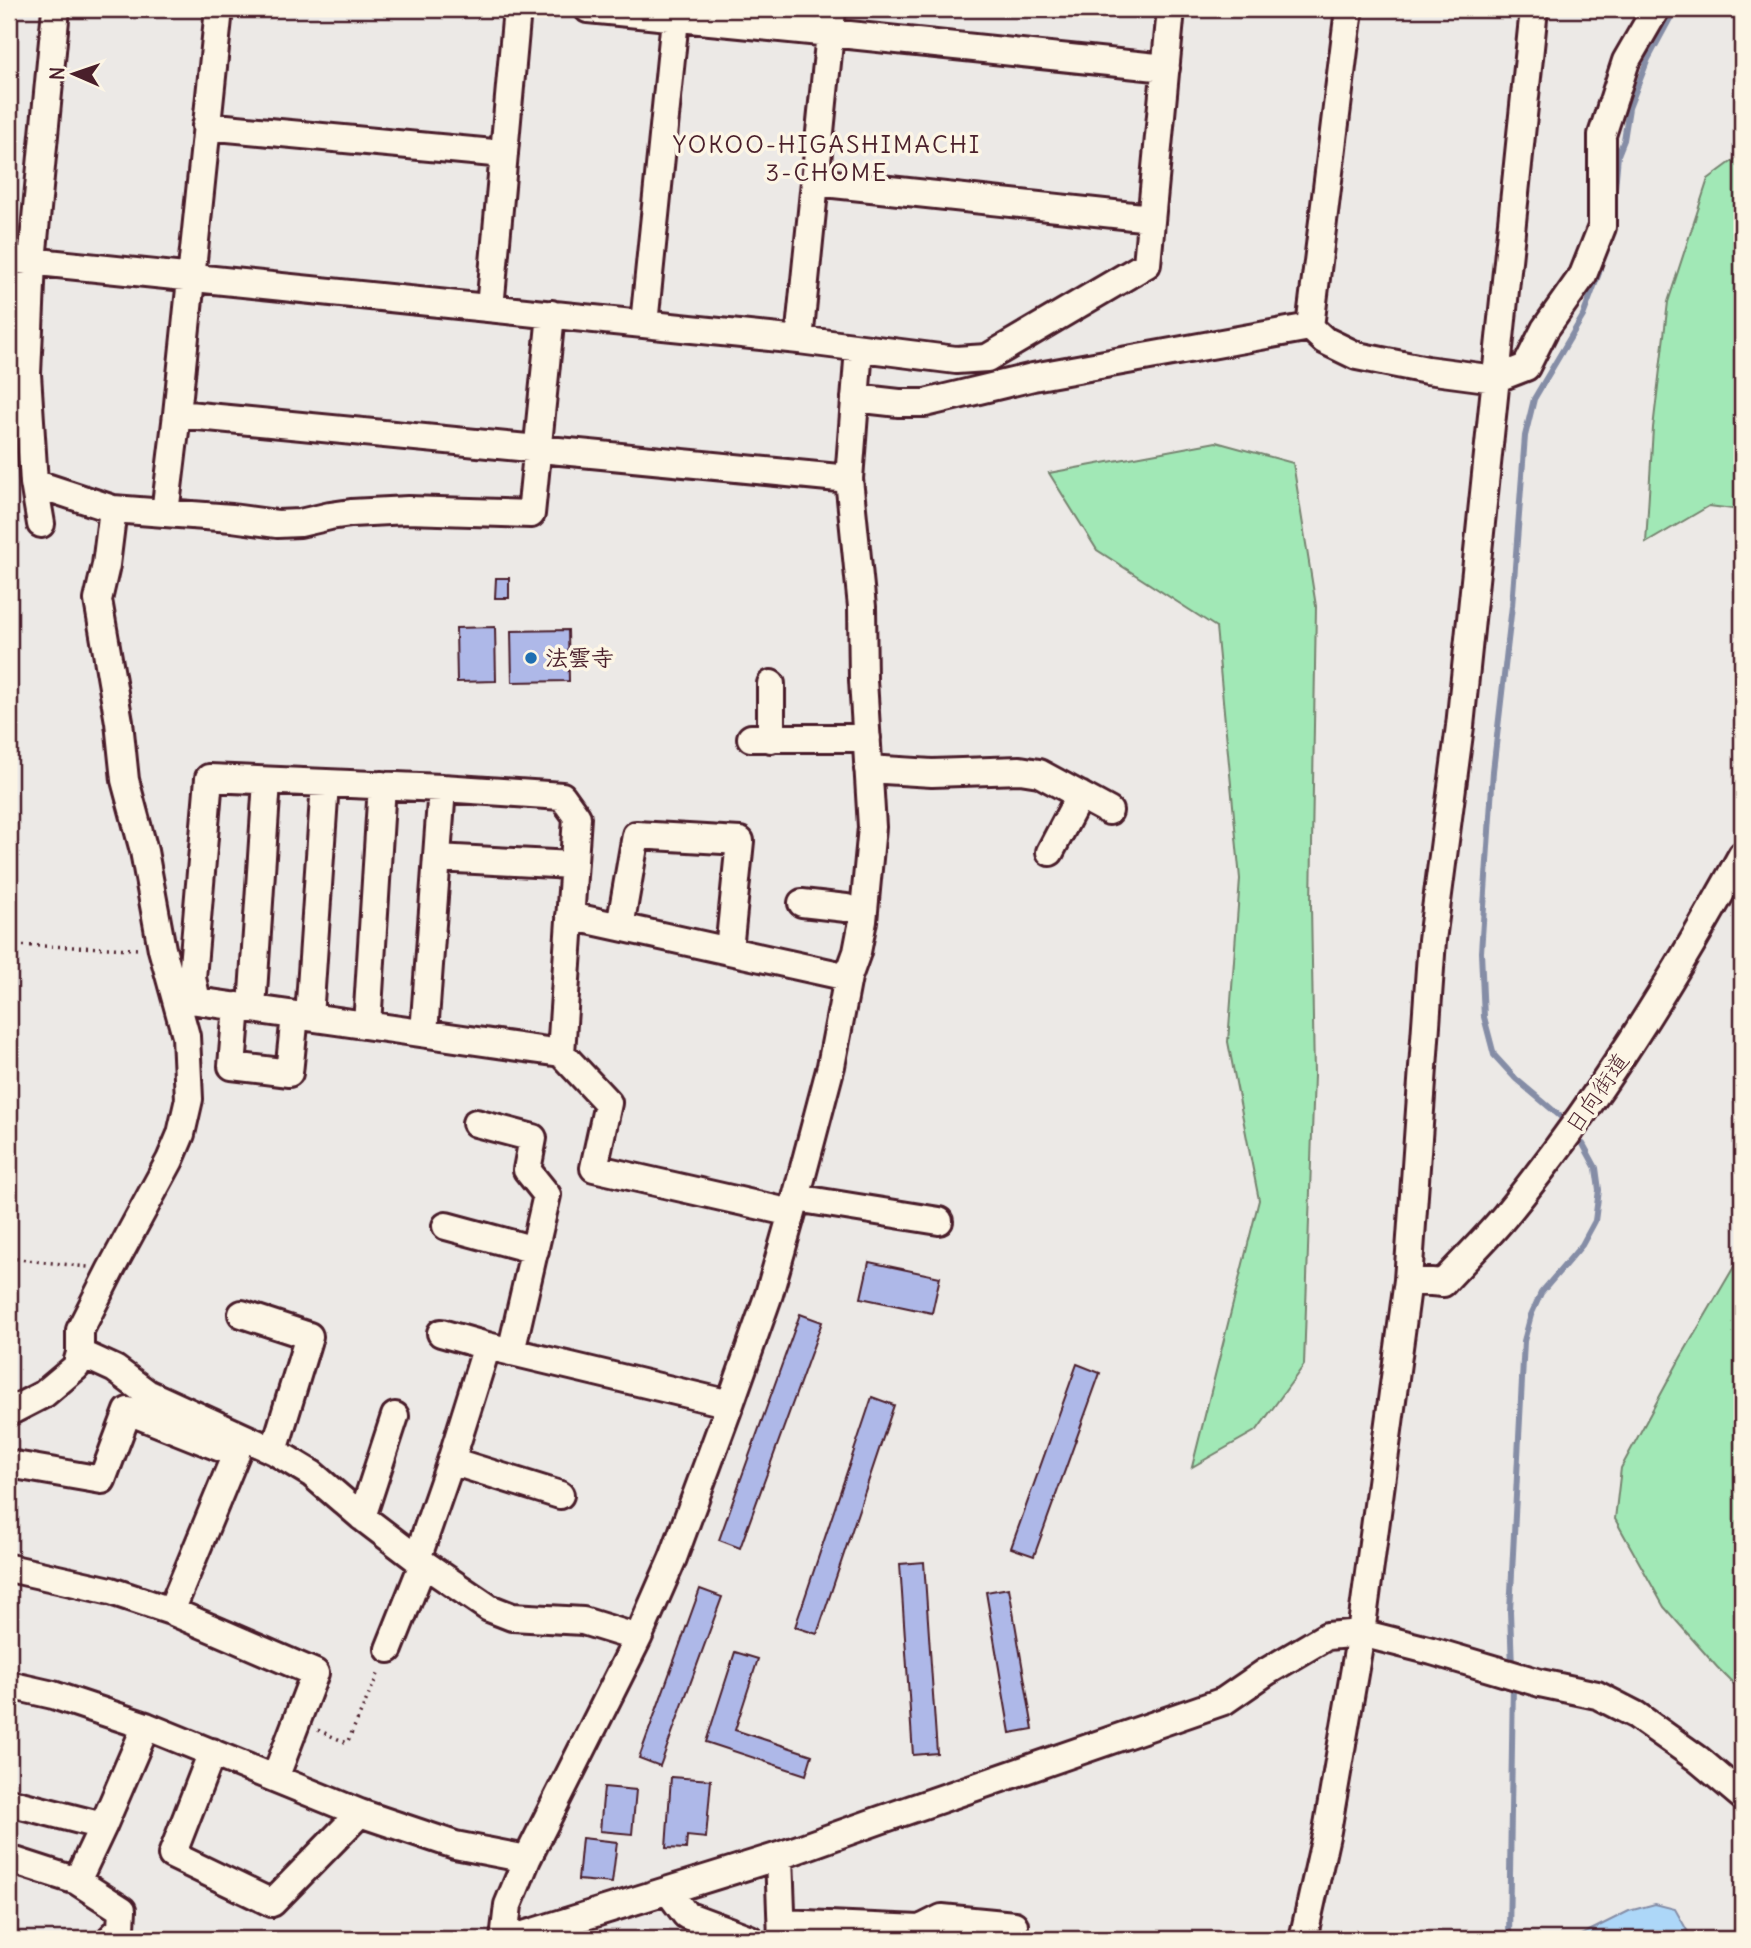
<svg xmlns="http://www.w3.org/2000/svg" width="1751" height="1948" font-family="Delius,'Klee One',sans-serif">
<rect width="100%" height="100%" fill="#ece9e6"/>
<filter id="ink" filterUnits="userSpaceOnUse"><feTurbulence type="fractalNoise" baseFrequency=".0143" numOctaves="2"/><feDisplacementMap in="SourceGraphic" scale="14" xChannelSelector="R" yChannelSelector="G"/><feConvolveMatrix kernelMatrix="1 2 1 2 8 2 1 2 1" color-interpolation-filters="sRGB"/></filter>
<g filter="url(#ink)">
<path fill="#a1e8b6" stroke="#768470" stroke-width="2" d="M1742 154V510L1709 506 1646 543 1653 428 1668 302 1708 179Z
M1216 442 1293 463 1316 606 1311 905 1314 1075 1304 1365 1257 1430 1192 1467 1259 1200 1228 1042 1240 879 1216 627 1097 550 1049 473Z
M1742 1253V1692L1717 1667 1664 1607 1615 1519 1621 1468 1681 1357Z"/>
<path fill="#add7f8" stroke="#858da6" stroke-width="2" d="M1655 1904 1675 1909 1688 1932 1689 1939H1573L1629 1911Z"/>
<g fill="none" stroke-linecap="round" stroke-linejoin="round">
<path stroke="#858da6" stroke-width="6" d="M1614 200 1618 155 1624 140 1629 108 1648 59 1675 9
M1567 1122 1516 1079 1494 1055 1484 1017 1481 952 1493 771 1512 606 1525 436 1534 399 1583 316 1599 273 1602 258
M1512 1668 1510 1611 1524 1341 1531 1315 1541 1293 1582 1245 1595 1221 1599 1190 1596 1168 1583 1144
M1509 1939 1513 1682"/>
</g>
<path fill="#aeb8e8" stroke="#4a1f2b" stroke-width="2" d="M496 578H509V598H495Z
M495 627 496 681 457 682 456 628Z
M568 630 569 681 512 682 511 631Z
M869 1262 940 1277 932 1313 861 1298Z
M800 1314 822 1322 740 1548 719 1540Z
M1077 1364 1100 1373 1034 1556 1011 1548Z
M872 1397 894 1405 817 1634 795 1627Z
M924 1562 937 1753 913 1755 900 1564Z
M1009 1588 1033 1729 1010 1733 986 1592Z
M700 1589 722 1597 660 1766 639 1758Z
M735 1652 758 1659 735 1730 812 1755 806 1775 706 1742Z
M671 1777 711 1780 706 1838 687 1836 686 1849 666 1848Z
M604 1787 636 1790 632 1834 600 1831Z
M582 1838 617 1842 612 1883 578 1880Z"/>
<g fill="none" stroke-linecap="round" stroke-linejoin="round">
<defs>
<path id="minor" d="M219 9 177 414 849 479
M588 9 830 33 832 9
M1166 68 830 33 799 340 956 360 987 358 1147 264 1171 9
M206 126 504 154
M815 182 1151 218
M9 259 799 340
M490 308 517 9
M644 324 676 9
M1310 327 1349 9
M855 398 899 403H925L1033 377 1310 327 1324 340 1357 356 1427 370 1495 379 1526 367 1545 329 1583 275 1602 227V135L1626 61 1656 9
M34 483 113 509 165 513 177 414
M165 513 232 518 277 524 300 523 330 516 351 513 408 510 531 514 551 314
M41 524 34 483 27 374 32 261 56 9
M771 684V739
M751 738H867
M868 769 932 773 1020 770 1039 773 1109 811
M1050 852 1080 795
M437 858 573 865
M802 903 846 908
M570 916 848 977
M620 927 636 835 740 841 729 950
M237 1006 232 1066 289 1073 295 1015
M252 1008 267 781
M309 1017 325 783
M367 1025 382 785
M424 1033 442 788
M561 1053 577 817 562 796 442 788 209 778 192 978 197 1001 561 1053 608 1103 594 1168 792 1213
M476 1123 533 1138 527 1170 547 1195 511 1352
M796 1198 939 1221
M446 1226 535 1250
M1408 1280 1443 1283C1463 1261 1485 1240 1505 1216 1597 1103 1672 982 1742 855
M242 1314 309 1336 274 1451
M441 1333 487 1346
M80 1353 115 1369 147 1393 274 1451 312 1474 362 1517 417 1559 489 1608 512 1617 583 1621 638 1638
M9 1412 44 1394 76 1367 80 1353V1330L111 1269 170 1160 181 1134 189 1099 186 1036 162 949 144 851 125 780 119 722 98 600 106 565 113 509
M451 1461 560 1495
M9 1464 102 1480 128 1411 236 1454 171 1611
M362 1517 395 1416
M417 1559 451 1461 487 1346 730 1404
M9 1568 111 1591 171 1611 315 1673 275 1778
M389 1649 423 1564
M9 1685 53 1695 146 1726 360 1813 455 1845 527 1859
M212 1752 172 1855 272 1903 360 1813
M9 1802 103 1826
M779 1856 782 1939
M9 1859 77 1881 122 1910 121 1928 110 1939
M77 1881 103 1826 146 1726
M668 1891 686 1915 750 1939
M782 1923 920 1929 942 1918 1014 1925 1012 1939
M504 1939 508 1905 527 1859 638 1638 673 1558 730 1404 769 1294 792 1213 831 1066 848 977 857 952 863 921 872 827 863 680 862 607 849 479 859 348
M511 1939 779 1856 880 1820 1224 1701 1266 1672 1327 1636 1361 1633 1432 1651 1540 1683 1597 1695 1636 1715 1698 1759 1742 1796
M1303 1939 1327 1831 1361 1633 1408 1280 1432 940 1460 726 1534 9"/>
</defs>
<use href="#minor" stroke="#4a1f2b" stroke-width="32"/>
<path stroke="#4a1f2b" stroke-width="3.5" stroke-dasharray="2 5" stroke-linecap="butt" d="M9 945 140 949
M9 1258 88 1267
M318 1730 347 1743 380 1670"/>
<use href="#minor" stroke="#fcf5e5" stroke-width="26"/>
</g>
</g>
<circle fill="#1f6fb2" stroke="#fcf5e5" stroke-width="2.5" cx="531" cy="658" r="7"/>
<g text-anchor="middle" stroke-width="7" stroke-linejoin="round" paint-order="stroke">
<g font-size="23" font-weight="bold" fill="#4a1f2b" stroke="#fcf5e5" text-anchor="start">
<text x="545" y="666">法雲寺</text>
</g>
<g font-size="23" fill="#4a1f2b" stroke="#fcf5e5">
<text transform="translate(1597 1093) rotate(-55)" y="8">日向街道</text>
</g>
<g font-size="24" letter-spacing="2" fill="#4a1f2b" stroke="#fcf5e5">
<text x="827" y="153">YOKOO-HIGASHIMACHI<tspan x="827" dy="28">3-CHOME</tspan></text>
</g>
</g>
<rect width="1751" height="1948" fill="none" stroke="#fcf5e5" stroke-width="35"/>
<rect x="18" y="18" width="1716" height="1913" fill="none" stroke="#4a1f2b" stroke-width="2.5" filter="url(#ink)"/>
<g transform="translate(74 74) rotate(272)" stroke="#fcf5e5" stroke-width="5" paint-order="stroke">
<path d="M0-5L12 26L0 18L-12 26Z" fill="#4a1f2b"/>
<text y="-10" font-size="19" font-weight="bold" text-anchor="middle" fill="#4a1f2b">N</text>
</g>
</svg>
